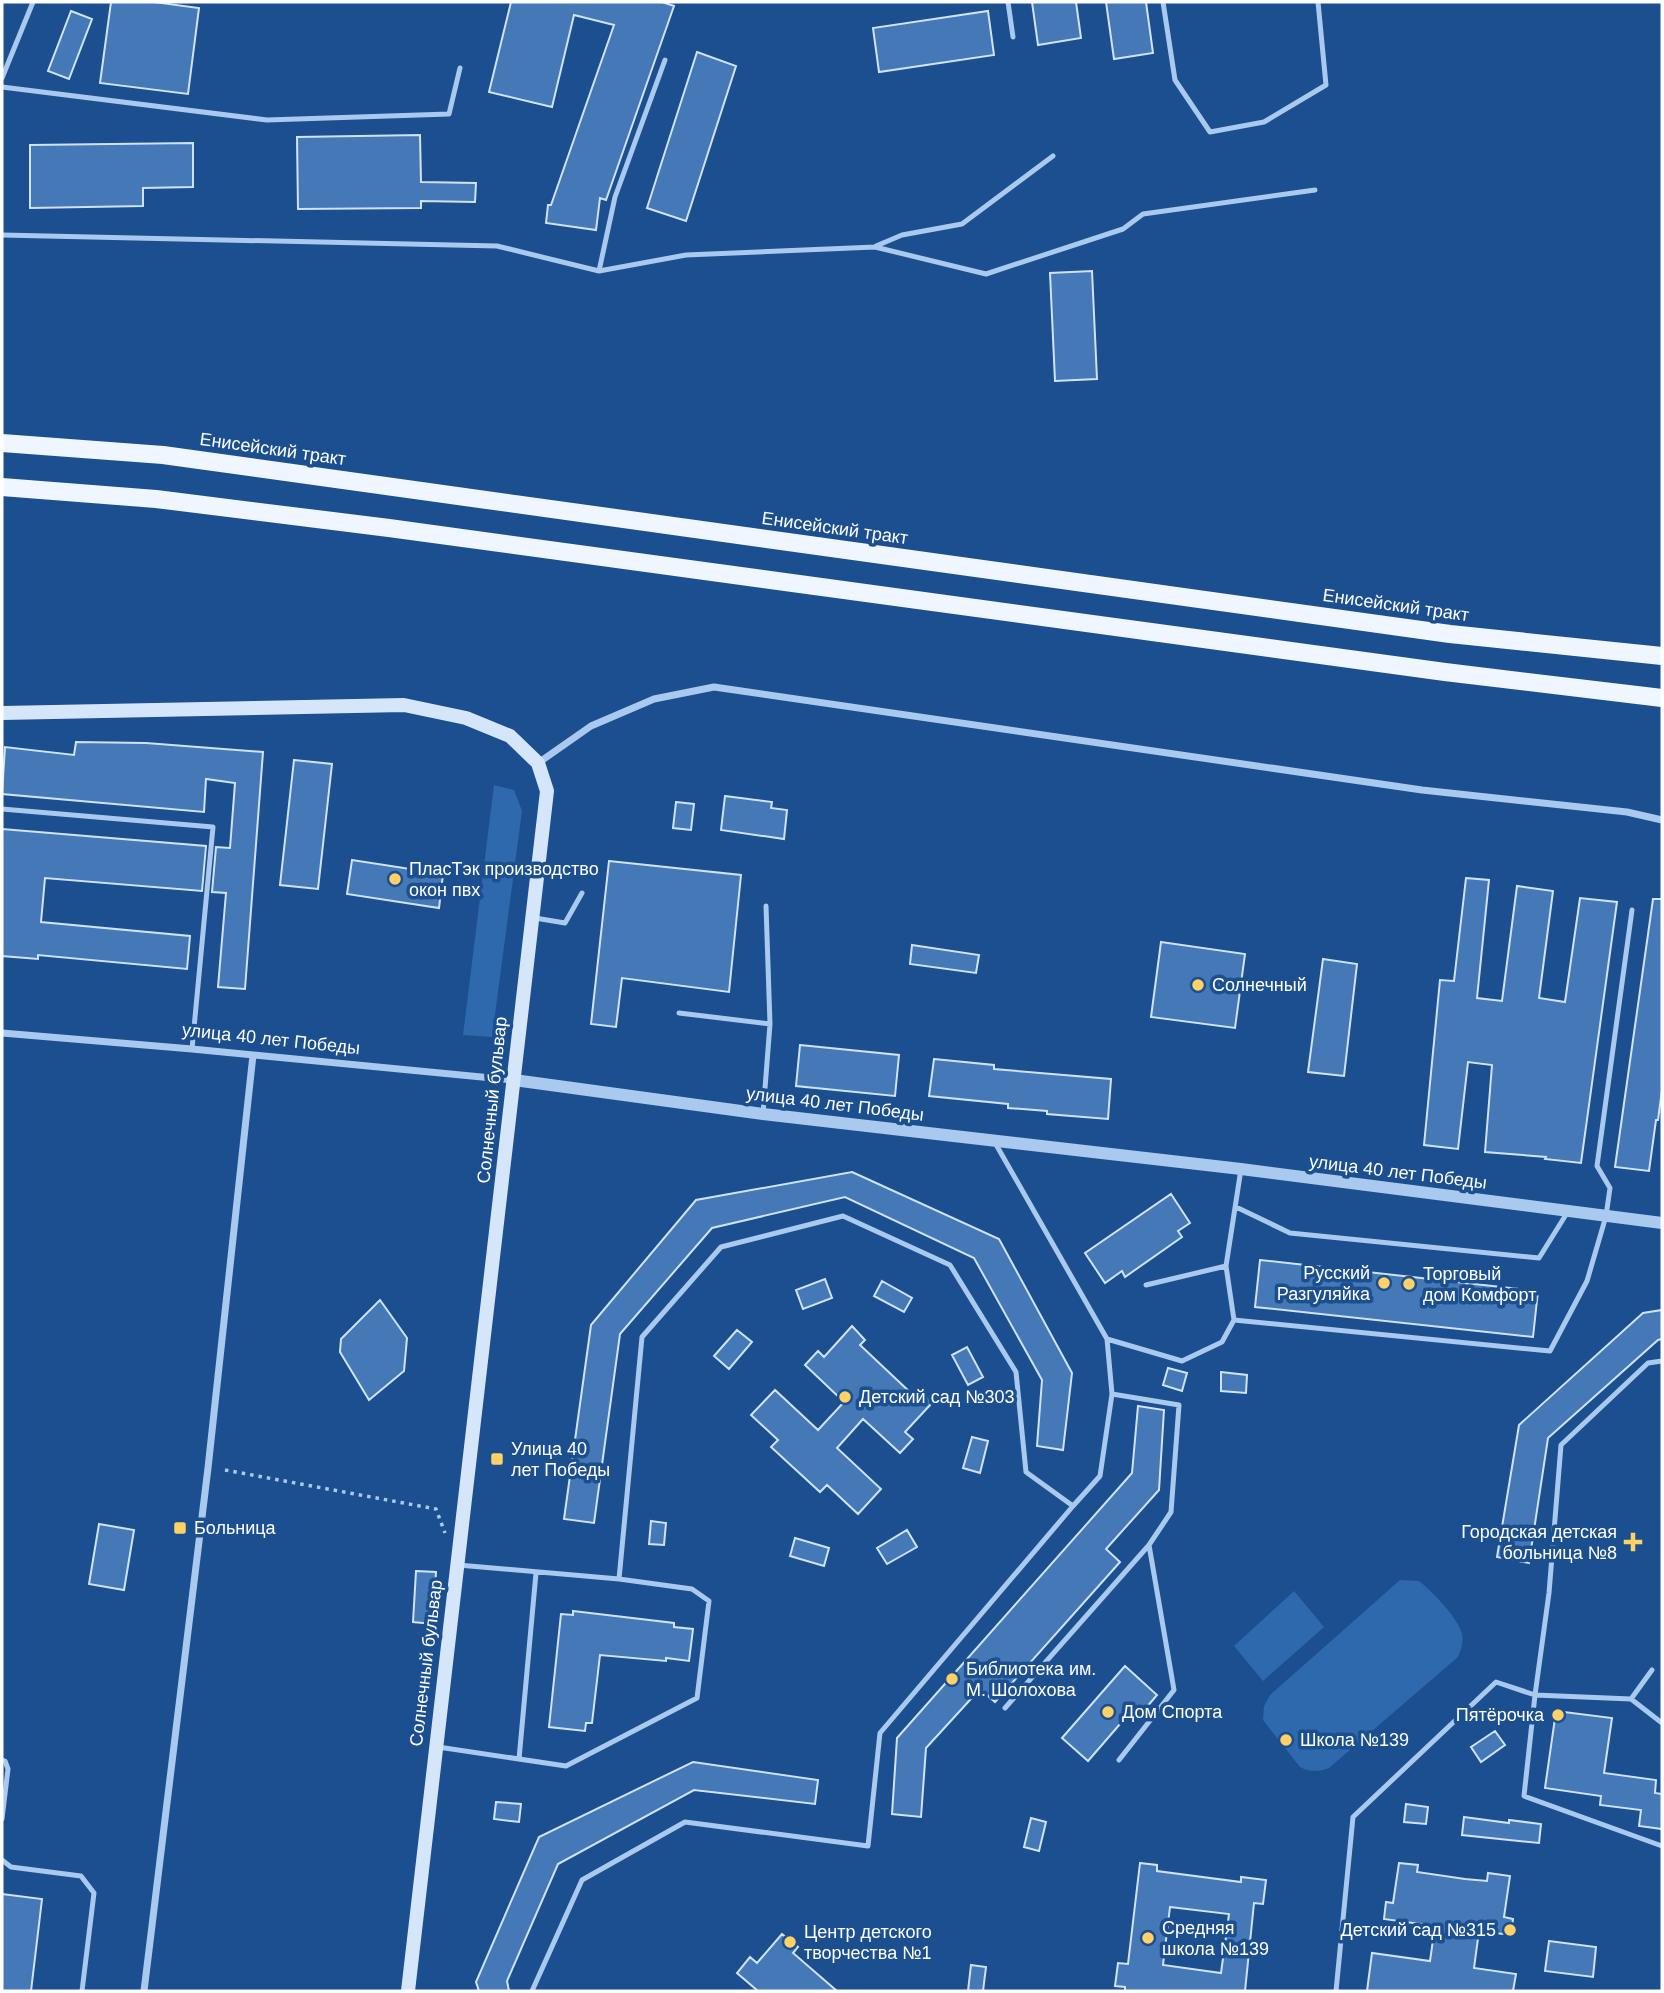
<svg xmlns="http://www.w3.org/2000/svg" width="1664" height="1993" font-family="Arial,sans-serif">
<rect width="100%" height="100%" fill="#1b4f8f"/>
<path fill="#2e69ad" d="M494 785 514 790 522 811 492 1037 463 1035Z
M1400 1580 1419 1581C1431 1590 1459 1619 1462 1634 1464 1643 1461 1649 1458 1657L1329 1768C1319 1772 1309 1772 1300 1767L1263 1720 1264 1706 1270 1695Z
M1294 1591 1324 1627 1263 1681 1234 1646Z"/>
<path fill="#4478b7" stroke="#cfe3fa" stroke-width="2" fill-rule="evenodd" d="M111 2H154L199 8 188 94 100 83Z
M511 2H662L674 6 606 200 600 198 596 230 546 223 548 205H551L614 25 574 15 552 107 489 92Z
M1032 2H1076L1081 38 1038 45Z
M1106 2H1146L1153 53 1114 59Z
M71 11 92 19 69 79 48 71Z
M988 11 994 55 879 72 873 28Z
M697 52 736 66 686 221 647 208Z
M420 135 421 182 476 183 475 202 421 201V208L298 209 297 137Z
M193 143V187L143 188V206L30 208V145Z
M1092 271 1097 379 1055 381 1050 273Z
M76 742 146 743 263 752 245 989 218 987 226 893 212 892 216 847 230 848 235 783 206 779 204 812 2 794 5 747 74 755Z
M294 760 332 764 318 889 280 885Z
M725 796 772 802 771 808 787 810 784 839 721 830Z
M676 802 694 804 691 830 673 828Z
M2 829 206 846 202 891 45 878 41 922 190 936 187 969 38 955V959L2 956Z
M352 860 443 874 439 908 347 894Z
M609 861 741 875 729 992 622 978 616 1027 591 1024Z
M1466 878 1489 880 1477 998 1502 1001 1517 886 1553 891 1539 998 1565 1002 1580 898 1617 902 1581 1163 1545 1159 1546 1157 1485 1152 1492 1065 1468 1062 1458 1149 1424 1145 1440 980 1454 981Z
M1653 899H1662V1090L1658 1120H1656L1649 1171 1615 1167Z
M1161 942 1245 954 1235 1028 1151 1017Z
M912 945 979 955 976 973 910 964Z
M1323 959 1357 964 1344 1076 1308 1072Z
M800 1045 899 1055 895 1096 796 1086Z
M934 1059 994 1065V1069L1111 1079 1108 1119 1047 1114V1111L1008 1108V1104L929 1096Z
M852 1172 999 1239 1072 1373 1063 1450 1037 1446 1042 1380 974 1258 845 1197 712 1228 620 1334 594 1523 564 1519 591 1325 696 1200Z
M1171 1194 1190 1223 1178 1231 1182 1237 1125 1277 1122 1271 1105 1283 1085 1253Z
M1260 1260 1538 1291 1533 1337 1255 1307Z
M825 1279 832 1298 803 1309 796 1290Z
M882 1281 912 1298 904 1312 874 1296Z
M380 1300 407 1338 404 1371 369 1400 340 1352 341 1339Z
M1662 1310V1339L1658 1340 1548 1438 1529 1563 1497 1557 1519 1425 1643 1313Z
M852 1326 865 1340 860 1345 912 1394 917 1389 932 1403 905 1432 913 1439 900 1453 863 1419 837 1448 881 1489 858 1514 827 1485 820 1492 771 1447 778 1440 751 1415 775 1390 818 1430 844 1402 805 1365 818 1351 824 1357Z
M737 1330 752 1342 729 1369 714 1356Z
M967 1347 983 1377 968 1385 952 1355Z
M1168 1368 1187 1373 1182 1391 1163 1385Z
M1221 1372 1247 1375 1246 1393 1221 1391Z
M1138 1406 1164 1410 1159 1490 1106 1549 1120 1562 995 1702 980 1689 926 1748 921 1817 892 1814 897 1738 1132 1473Z
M972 1437 988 1441 980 1473 963 1468Z
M651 1521 666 1523 664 1545 649 1544Z
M99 1524 134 1530 124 1590 89 1584Z
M907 1530 917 1547 887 1564 877 1548Z
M795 1538 829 1548 824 1566 790 1556Z
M416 1571 436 1572 433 1624 413 1622Z
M573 1611 674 1623V1627L693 1629 689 1661 666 1658V1661L600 1655 592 1723H586L585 1731 549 1727 561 1614 573 1615Z
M1125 1666 1157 1695 1140 1715 1133 1709 1088 1761 1062 1738Z
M1556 1711 1612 1718 1604 1773 1656 1780 1655 1793 1662 1794V1829L1639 1826 1641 1810 1600 1805 1601 1796 1545 1788Z
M1495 1731 1505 1745 1481 1762 1471 1747Z
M693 1762 818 1780 815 1804 694 1790 558 1864 507 1981 509 1991H479L476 1982 539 1837Z
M496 1802 521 1804 519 1822 494 1819Z
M1406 1804 1428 1807 1426 1824 1404 1822Z
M1464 1817 1509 1823V1820L1541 1824 1539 1843 1462 1835Z
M1031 1818 1046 1822 1039 1851 1024 1847Z
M1140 1863 1157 1865V1871L1241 1882V1877L1266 1880 1263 1904 1254 1903 1245 1991H1125V1987L1115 1986 1118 1963 1128 1964ZM1170 1907 1229 1914 1221 1973 1163 1965Z
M1399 1863 1418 1865 1417 1872 1465 1879 1487 1881 1488 1873 1510 1876 1504 1917 1513 1919 1511 1935 1479 1931 1474 1968 1516 1974 1513 1991H1367L1372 1953 1430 1961 1435 1926 1384 1919 1386 1902 1393 1903Z
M2 1894 42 1899 31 1991H2Z
M782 1934 798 1947 793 1953 837 1991H758L737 1973 750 1957 757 1963Z
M1549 1941 1596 1947 1593 1977 1545 1971Z
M971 1965 986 1967 983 1991H968Z"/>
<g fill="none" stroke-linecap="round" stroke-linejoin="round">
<path stroke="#a9c9ee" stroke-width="3.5" stroke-dasharray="3.5 5" stroke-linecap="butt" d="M225 1470 436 1509 445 1533"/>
<path stroke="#a9c9ee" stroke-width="5" d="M1008 2 1013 37
M1163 2 1175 80 1210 132 1264 122 1326 85 1318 2
M2 78 33 2
M2 87 267 120 449 114 460 68
M2 235 497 246 599 271 686 255 875 247 986 274 1123 229 1143 214 1315 190
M876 246 902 235 962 224 1053 156
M599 271 615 197 665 60
M2 809 213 827 192 1049
M535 918 565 923 582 893
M679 1013 770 1024
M763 1114 770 1024 766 906
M994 1141 1107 1339 1182 1361 1222 1342 1234 1320 1226 1266 1241 1169
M1236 1207 1290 1233 1539 1258 1567 1213
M1146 1285 1226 1266
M1234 1320 1550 1351 1587 1281 1606 1216 1610 1188 1597 1166 1632 910
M619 1579 642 1337 721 1247 843 1216 950 1265 1016 1372 1026 1472 1073 1506 1100 1476 1112 1394 1107 1339
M1652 1670 1631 1699 1662 1723
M1631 1699 1535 1695 1524 1796 1662 1846
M1005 1708 1149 1545 1171 1512 1179 1405 1112 1394
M438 1747 566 1766 697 1698 709 1601 692 1589 619 1579 458 1565
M519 1759 536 1573
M2 1760 5 1761 8 1769 2 1819
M1119 1760 1174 1690 1149 1545
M2 1860 11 1867 81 1876 94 1893 82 1991
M532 1991 582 1880 685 1822 868 1846 880 1733 1073 1506
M1336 1991 1353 1817 1496 1682 1535 1695 1549 1593 1561 1445 1648 1363 1662 1361"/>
<path stroke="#a9c9ee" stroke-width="7" d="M538 763 591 726 654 699 714 687 1422 790 1627 812 1662 820
M2 1033 192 1049 513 1080
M144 1991 208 1468 253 1055"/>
<path stroke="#a9c9ee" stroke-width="12" d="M514 1080 763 1114 1241 1169 1662 1223"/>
<path stroke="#d6e6fa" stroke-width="14" d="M2 713 404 705 466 718 510 736 538 763 547 791 408 1991"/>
<path stroke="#f0f6ff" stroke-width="18" d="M2 443 163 455 1450 634 1662 656
M2 487 156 499 389 528 1445 672 1662 698"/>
</g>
<g fill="#ffd166" stroke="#1b4f8f" stroke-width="2.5">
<circle cx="395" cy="879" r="7"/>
<circle cx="1198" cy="985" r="7"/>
<circle cx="1384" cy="1283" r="7"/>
<circle cx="1409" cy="1284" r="7"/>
<circle cx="845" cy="1397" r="7"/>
<rect x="490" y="1452" width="14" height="14" rx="3.5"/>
<rect x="173" y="1521" width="14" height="14" rx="3.5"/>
<path d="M1629.5 1531.5h7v7h7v7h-7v7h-7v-7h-7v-7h7z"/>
<circle cx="952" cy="1679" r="7"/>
<circle cx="1108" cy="1712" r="7"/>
<circle cx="1558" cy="1715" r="7"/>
<circle cx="1286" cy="1740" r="7"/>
<circle cx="1510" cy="1930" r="7"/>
<circle cx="1148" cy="1938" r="7"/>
<circle cx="790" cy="1942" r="7"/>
</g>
<g text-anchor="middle" stroke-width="7" stroke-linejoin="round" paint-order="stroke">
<g font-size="18" fill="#fff" stroke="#1b4f8f">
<text transform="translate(273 449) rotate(8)" y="6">Енисейский тракт</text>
<text transform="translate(835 528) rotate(8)" y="6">Енисейский тракт</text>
<text transform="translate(1396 605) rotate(8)" y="6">Енисейский тракт</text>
<text transform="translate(271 1039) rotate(6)" y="6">улица 40 лет Победы</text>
<text transform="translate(492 1100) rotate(-84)" y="6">Солнечный бульвар</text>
<text transform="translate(835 1104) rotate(7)" y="6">улица 40 лет Победы</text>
<text transform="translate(1398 1172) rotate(7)" y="6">улица 40 лет Победы</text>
<text transform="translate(426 1663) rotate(-83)" y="6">Солнечный бульвар</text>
</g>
<g font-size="18" fill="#fff" stroke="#1b4f8f" text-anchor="start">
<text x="409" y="875">ПласТэк производство<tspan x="409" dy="21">окон пвх</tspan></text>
<text x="1212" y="991">Солнечный</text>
<text x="1370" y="1279" text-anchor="end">Русский<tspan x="1370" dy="21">Разгуляйка</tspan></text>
<text x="1423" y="1280">Торговый<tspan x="1423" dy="21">дом Комфорт</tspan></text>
<text x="859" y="1403">Детский сад №303</text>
<text x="511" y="1455">Улица 40<tspan x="511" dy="21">лет Победы</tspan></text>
<text x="194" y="1534">Больница</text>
<text x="1617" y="1538" text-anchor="end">Городская детская<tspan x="1617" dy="21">больница №8</tspan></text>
<text x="966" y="1675">Библиотека им.<tspan x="966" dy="21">М. Шолохова</tspan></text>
<text x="1122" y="1718">Дом Спорта</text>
<text x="1544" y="1721" text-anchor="end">Пятёрочка</text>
<text x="1300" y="1746">Школа №139</text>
<text x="1162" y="1934">Средняя<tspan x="1162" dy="21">школа №139</tspan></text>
<text x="1496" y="1936" text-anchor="end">Детский сад №315</text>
<text x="804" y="1938">Центр детского<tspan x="804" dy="21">творчества №1</tspan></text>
</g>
</g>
<rect width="1664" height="1993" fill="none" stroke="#ffffff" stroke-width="7"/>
</svg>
